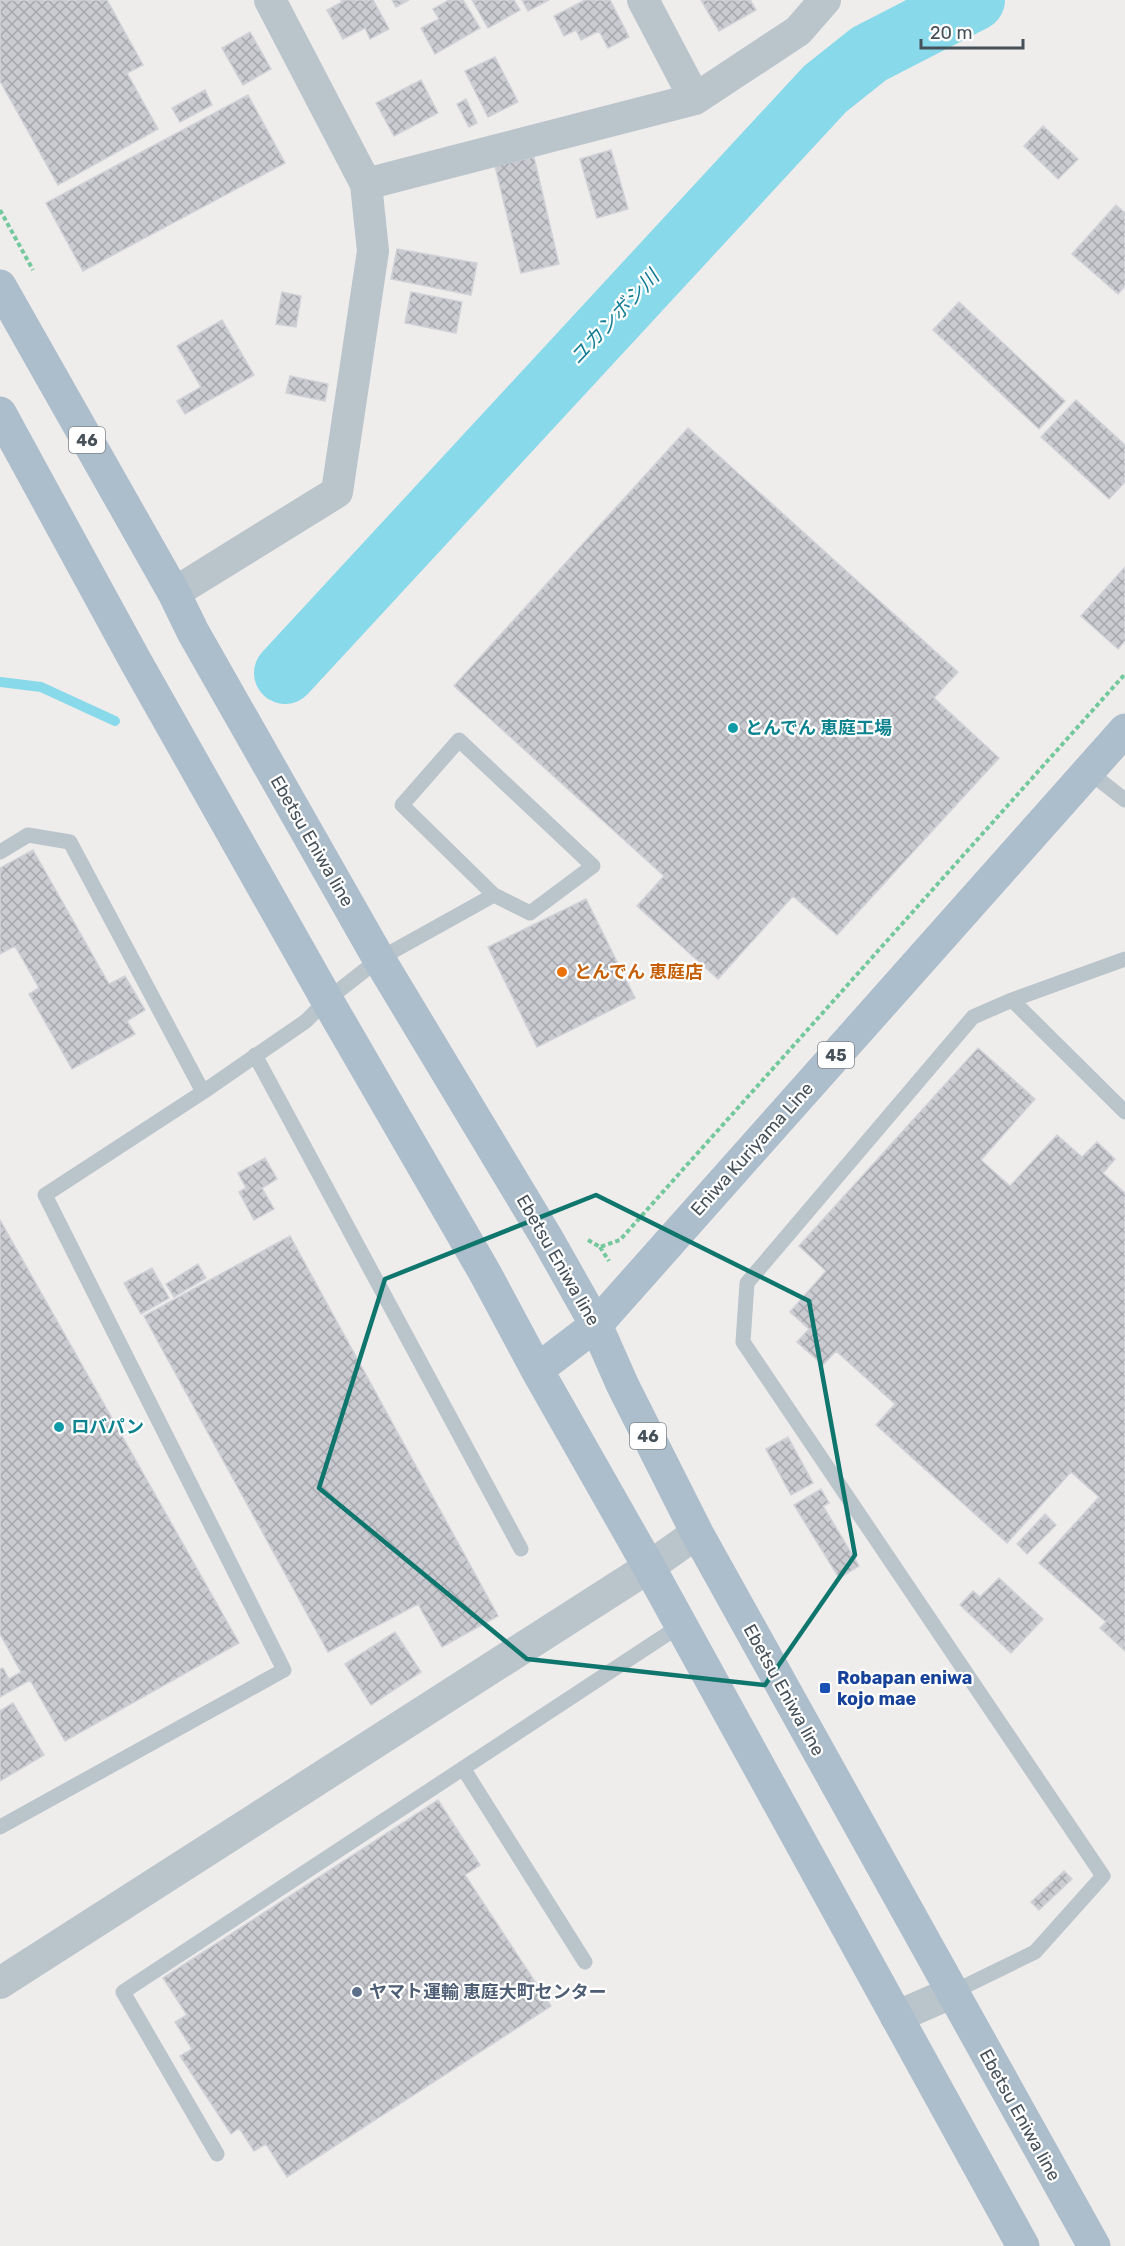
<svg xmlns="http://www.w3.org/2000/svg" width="1125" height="2246" font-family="Rubik,'Noto Sans JP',sans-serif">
<defs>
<pattern id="building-cross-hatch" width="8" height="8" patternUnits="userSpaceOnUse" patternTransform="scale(1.5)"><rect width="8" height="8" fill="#c9cbd1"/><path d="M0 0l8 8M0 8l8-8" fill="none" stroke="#a5a7ad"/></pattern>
</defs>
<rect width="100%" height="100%" fill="#efecec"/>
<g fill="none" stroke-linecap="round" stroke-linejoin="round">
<path stroke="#88d9e9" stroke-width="10" d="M0 682 41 687 115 721"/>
<path stroke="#88d9e9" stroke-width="62" d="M285 673 825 89 869 54 974 0"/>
</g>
<path fill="url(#building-cross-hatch)" stroke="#d0d2d8" stroke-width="1.5" d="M0 0H107L143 65 127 73 158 129 58 185 0 81Z
M341 0H373L389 29 370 39 365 28 343 39 327 10 342 2Z
M392 0H409L396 7Z
M449 0H463L480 28 435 54 421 28 439 19 433 9Z
M472 0H514L520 10 488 28Z
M522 0H549L528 11Z
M585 0H610L629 37 608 48 599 31 581 40 576 30 564 36 554 16Z
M701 0H750L756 10 719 31Z
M250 32 271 69 243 85 222 48Z
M495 57 518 102 488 117 465 71Z
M421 80 438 113 394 136 376 103Z
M205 90 212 105 180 122 172 108Z
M248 95 285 163 83 271 46 203Z
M466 99 477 123 469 127 457 104Z
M1043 126 1078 159 1058 179 1024 146Z
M611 150 628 209 597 218 580 159Z
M534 157 559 264 521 273 495 166Z
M1116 205 1125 213V286L1118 294 1072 254Z
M397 249 477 263 471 295 391 279Z
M282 292 301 296 296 327 276 324Z
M411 292 462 302 456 333 405 323Z
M959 302 1065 401 1039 429 933 330Z
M222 320 254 375 185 414 177 401 201 387 177 346Z
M290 376 328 384 325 401 286 393Z
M1076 400 1125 445V482L1109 499 1041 437Z
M688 428 958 672 934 698 999 758 837 935 793 896 718 979 637 906 664 876 454 686Z
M1125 567V641L1118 649 1081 616Z
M33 850 109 984 125 976 145 1010 127 1021 135 1034 72 1069 29 994 39 988 15 946 0 954V868Z
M586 899 635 998 537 1047 488 947Z
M978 1048 1035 1099 981 1160 1010 1186 1057 1135 1082 1157 1097 1142 1115 1159 1103 1173 1125 1193V1651L1100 1628 1106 1622 1039 1563 1099 1497 1071 1472 1007 1543 876 1425 895 1404 836 1351 823 1365 797 1342 809 1329 790 1312 826 1271 799 1246Z
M265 1158 277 1179 262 1188 274 1209 254 1220 239 1192 246 1188 238 1173Z
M0 1220 239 1643 65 1741 30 1680 0 1697V1669L3 1668 9 1679 21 1672 0 1634Z
M290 1236 498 1616 442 1647 418 1604 328 1652 144 1316Z
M198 1264 206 1278 174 1297 166 1284Z
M152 1268 169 1298 141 1314 124 1283Z
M788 1437 813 1483 791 1495 766 1449Z
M821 1489 829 1503 823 1506 859 1566 839 1578 794 1505Z
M1045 1514 1056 1525 1027 1554 1017 1544Z
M999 1578 1043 1619 1011 1653 960 1605 973 1591 980 1597Z
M395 1632 421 1672 371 1705 345 1664Z
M13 1703 44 1755 0 1781V1711Z
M438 1800 480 1865 465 1875 551 2006 287 2177 266 2144 254 2151 239 2128 231 2134 180 2056 192 2049 175 2022 187 2015 163 1978Z
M1064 1871 1072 1879 1039 1910 1031 1902Z"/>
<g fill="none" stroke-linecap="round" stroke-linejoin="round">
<path stroke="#73c99b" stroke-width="4" stroke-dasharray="4.5 3" stroke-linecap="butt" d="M0 210 33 270
M588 1240 600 1247 620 1240 1125 674
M600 1247 609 1261"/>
<path stroke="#bac4cb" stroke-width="15" d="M459 740 593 866 530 913 494 895 402 805Z
M1088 771 1125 800
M0 852 28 835 70 842 203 1092 45 1195 284 1670 0 1827
M1012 1000 1125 1112
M255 1055 521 1549
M203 1092 306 1021 327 1000 379 959 494 895
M463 1768 585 1962
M951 1993 1035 1952 1103 1876 743 1342 747 1283 973 1017 1012 1000 1125 959
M217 2154 123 1992 681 1625"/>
<path stroke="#bac4cb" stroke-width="32" d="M643 0 695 99
M366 184 695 99 798 31 825 0
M174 593 337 492 373 251 366 184 270 0
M0 1983 649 1567 697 1533
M896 2017 951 1993"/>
<path stroke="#acbdcb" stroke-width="33" d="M0 286 174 593 193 632 379 959 548 1240 596 1325 623 1386 697 1533 1094 2246
M0 413 136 662 327 1000 485 1273 537 1370 649 1567 1023 2246
M537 1370 596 1325 1125 730"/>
</g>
<path fill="none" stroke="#0f766e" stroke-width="4.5" stroke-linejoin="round" d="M596 1195 809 1301 855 1555 765 1685 527 1659 319 1488 385 1279Z"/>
<g fill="#0f9aa8" stroke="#fff" stroke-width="2">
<circle cx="733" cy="728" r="6"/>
<circle cx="59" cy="1427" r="6"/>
</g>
<circle fill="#e8710a" stroke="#fff" stroke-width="2" cx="562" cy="972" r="6"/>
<rect fill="#1a4fb4" stroke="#fff" stroke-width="2" x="819" y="1682" width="12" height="12" rx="3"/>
<circle fill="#5c6f8a" stroke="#fff" stroke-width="2" cx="357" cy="1992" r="6"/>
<g text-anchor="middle" stroke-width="4.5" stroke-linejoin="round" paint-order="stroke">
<g fill="#fff" stroke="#7d848b" stroke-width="1.5">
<rect x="69" y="427" width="36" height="26" rx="4.5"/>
<rect x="818" y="1042" width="36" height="26" rx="4.5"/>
<rect x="630" y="1423" width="36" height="26" rx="4.5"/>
</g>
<g font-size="16" font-weight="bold" fill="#455059">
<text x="87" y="446">46</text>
<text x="836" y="1061">45</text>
<text x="648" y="1442">46</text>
</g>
<g font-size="18" font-weight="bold" fill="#0d838f" stroke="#fff" text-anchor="start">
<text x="745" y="734">とんでん 恵庭工場</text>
<text x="71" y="1433">ロバパン</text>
</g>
<g font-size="18" fill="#455059" stroke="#fff">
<text transform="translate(312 841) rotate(60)" y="6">Ebetsu Eniwa line</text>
<text transform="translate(752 1149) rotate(-48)" y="6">Eniwa Kuriyama Line</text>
<text transform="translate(558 1260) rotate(60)" y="6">Ebetsu Eniwa line</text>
<text transform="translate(784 1690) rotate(61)" y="6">Ebetsu Eniwa line</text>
<text transform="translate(1020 2115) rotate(61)" y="6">Ebetsu Eniwa line</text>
</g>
<g font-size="18" font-weight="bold" fill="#c56008" stroke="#fff" text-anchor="start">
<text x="574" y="978">とんでん 恵庭店</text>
</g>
<g font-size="18" font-weight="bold" fill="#164399" stroke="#fff" text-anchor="start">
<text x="837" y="1684">Robapan eniwa<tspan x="837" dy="21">kojo mae</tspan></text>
</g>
<g font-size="18" font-weight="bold" fill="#4e5e75" stroke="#fff" text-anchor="start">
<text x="369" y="1998">ヤマト運輸 恵庭大町センター</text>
</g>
<g font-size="20" font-style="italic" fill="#107d93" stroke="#fff">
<text transform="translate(614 317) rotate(-47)" y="7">ユカンボシ川</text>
</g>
</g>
<path d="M921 39v9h102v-9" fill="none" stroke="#455059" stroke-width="3"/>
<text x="930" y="39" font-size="18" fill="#455059" stroke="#ffffff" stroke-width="4.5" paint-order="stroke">20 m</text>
</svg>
